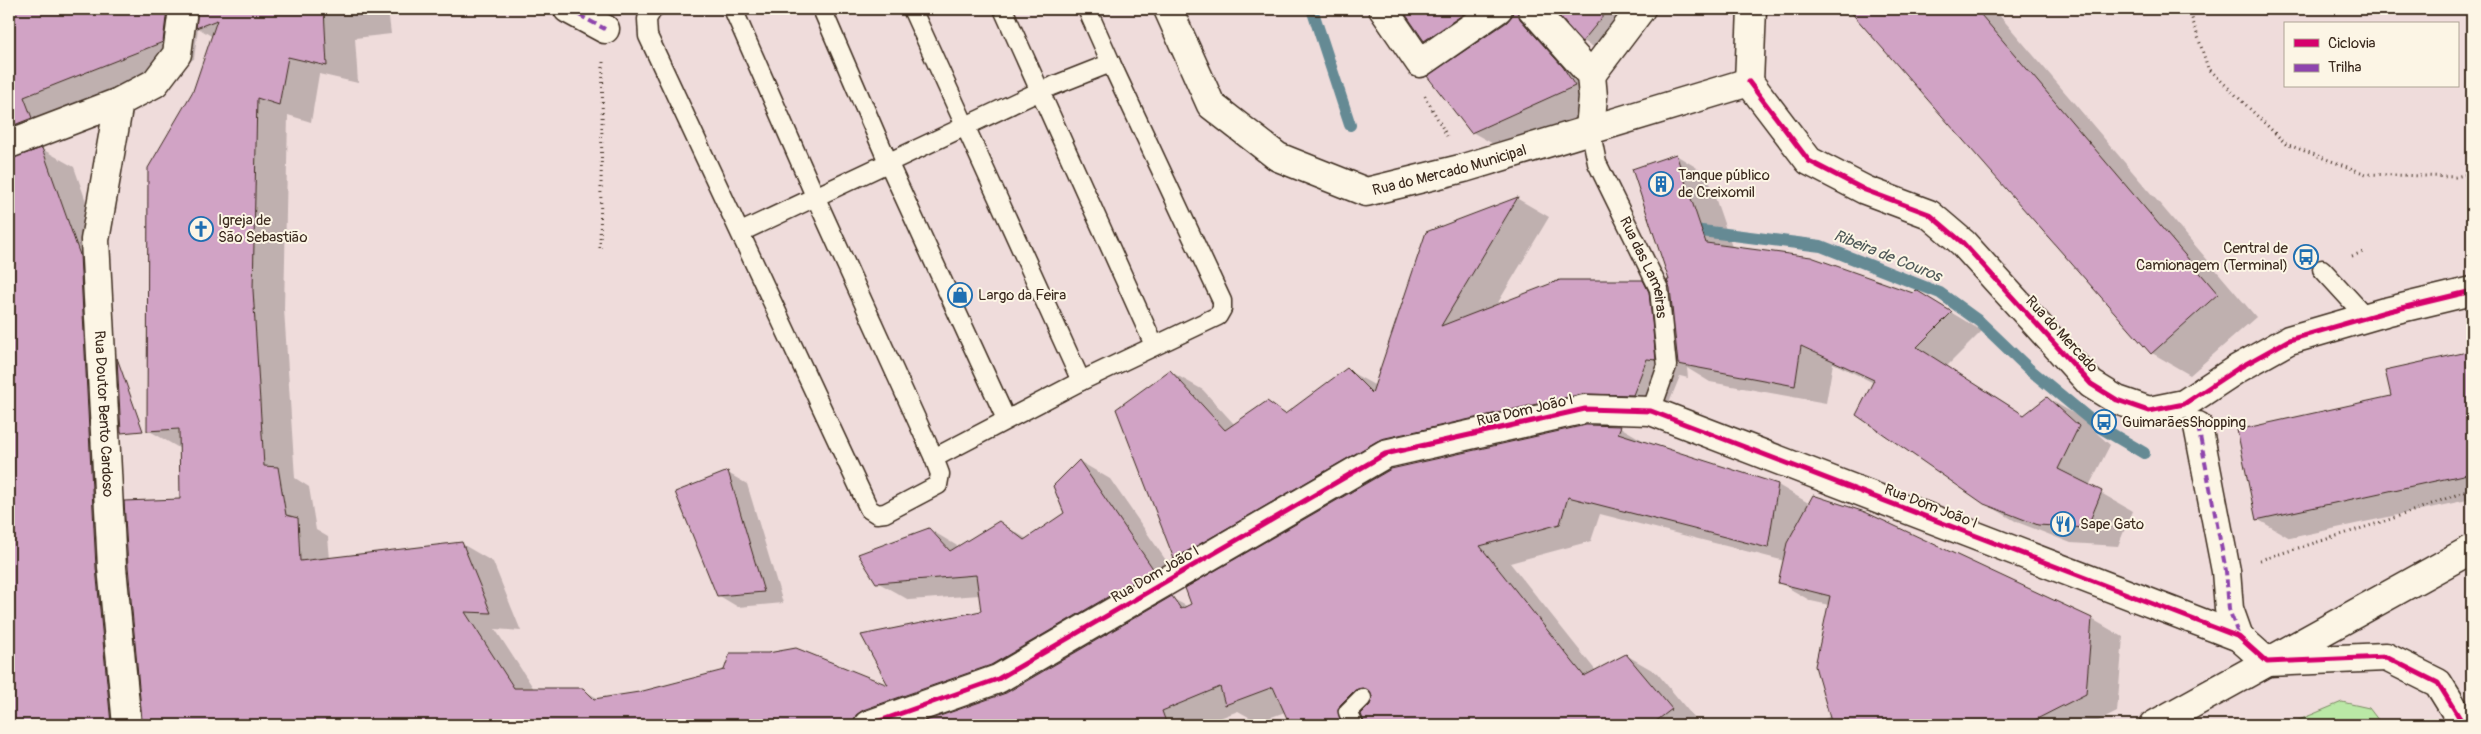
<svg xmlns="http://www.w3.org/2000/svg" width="2481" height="734" font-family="Pangolin,sans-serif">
<rect width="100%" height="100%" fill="#efdcdb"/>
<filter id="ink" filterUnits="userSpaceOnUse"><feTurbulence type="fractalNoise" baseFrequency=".02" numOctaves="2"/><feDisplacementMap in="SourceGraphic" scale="10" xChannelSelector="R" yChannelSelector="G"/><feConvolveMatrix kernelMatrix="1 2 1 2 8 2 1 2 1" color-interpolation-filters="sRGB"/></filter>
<g filter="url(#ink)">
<path fill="#bae8a6" stroke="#7a8962" d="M2342 702 2369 708 2382 725H2287Z"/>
<path fill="#0003" fill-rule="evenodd" d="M9 9H388L391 34 355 38 358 83 319 74 311 122 288 115 284 309 295 478 309 487 316 530 328 537 330 559 462 544 493 562 521 631 495 629 534 689 583 690 599 699 890 688 982 612 980 595 909 600 877 582 929 529 959 547 999 523 1027 539 1065 514 1079 461 1110 479 1185 588 1170 597 1188 607 1193 604 1207 577 1175 558 1171 372 1203 390 1235 425 1267 403 1287 414 1347 370 1376 386 1427 233 1518 199 1549 217 1496 306 1643 281 1672 298 1676 155 1707 174 1732 247 1947 310 1982 331 1947 366 2026 416 2047 398 2078 416 2110 445 2089 486 2132 511 2118 546 2071 543 2017 522 1985 503 1874 383 1833 363 1826 403 1710 382 1687 368 1688 378 1680 376 1665 413 1615 412 1410 458 1392 469 1620 427 1651 445 1778 485 1810 504 2092 619 2123 637 2117 712 2091 725H1812L1831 716 1829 605 1811 601 1780 583 1785 561 1600 514 1591 541 1510 563 1596 671 1626 655 1657 673 1700 725H1291L1285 712 1258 722 1238 711 1202 725H918L1006 694 1024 682 902 725H143L129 566 181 500 179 448 148 430 194 92 213 37 198 28 194 59 55 115 39 146 9 128ZM997 662 998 664 912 694V691Z
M578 9H613L607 12Z
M1403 9H1656L1615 59 1583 41 1557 14 1554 15 1606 105 1504 150 1472 132 1456 58 1425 40Z
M1849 9H1994L2256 317 2190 375 2152 353Z
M42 149 74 167 111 273 127 587 141 725H9V609L18 606 9 564V156L13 160Z
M2472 352V499L2290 538 2257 519 2392 397 2387 371Z
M728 473 747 484 783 603 738 607 718 595Z"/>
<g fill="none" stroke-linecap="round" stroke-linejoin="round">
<path stroke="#658a94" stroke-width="12" d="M1312 9 1350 125
M1686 229 1821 246 1940 293 1980 322 2028 368 2098 426 2144 453"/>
</g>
<path fill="#d1a3c5" stroke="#3b2a1e" d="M9 9H167L163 42 24 97 32 118 9 127Z
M198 9H324L327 66 288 57 279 105 257 98 253 290 264 466 278 467 286 515 298 518 300 561 462 542 491 613 465 612 514 688H583L594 699 639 692 724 670 730 653H768L796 648 888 685 861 635 981 611 976 575 876 583 858 554 929 528 950 551 999 521 1024 540 1064 513 1053 486 1079 460 1154 570 991 665 863 710 856 715 853 725H178L142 720 128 566 124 501 180 499 179 429 147 431 148 168 193 91 217 20 196 28Z
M1402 9H1471L1424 41Z
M1513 9H1517L1520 19 1563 67 1575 86 1471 133 1427 76 1507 22 1512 16Z
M1553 9H1609L1582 42Z
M1848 9H1976L2218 294 2151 354Z
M42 148 80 255 96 568 111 724 9 725V159Z
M1676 154 1706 243 1811 257 1913 293 1916 290 1952 312 1917 347 2024 415 2047 397 2079 426 2058 469 2102 491 2087 528 2038 525 1984 504 1856 415 1874 380 1801 346 1795 386 1678 364 1670 288 1667 280H1669L1632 169Z
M1518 197 1441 326 1560 280H1643L1649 292 1656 360 1647 359 1633 395 1582 394 1381 439 1174 559 1116 409 1170 370 1225 430 1267 401 1285 414 1347 368 1372 393 1426 232Z
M2472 351V473L2256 520 2237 430 2391 396 2385 370Z
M117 358 143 431 121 433Z
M1586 425 1621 426 1618 433 1778 484 1768 548 1568 497 1560 524 1480 546 1584 676 1626 654 1672 709 1651 725H1365L1361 714 1370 705 1372 696 1364 688 1355 690 1340 705 1338 711 1342 725H1290L1273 687 1225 705 1220 687 1162 711 1167 725H914L1006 693 1172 596 1181 609 1191 604 1185 588 1391 469Z
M728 471 764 592 717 596 675 492Z
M1813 495 1865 512 2092 618 2086 694 2025 725H1832L1815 666 1830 596 1778 583 1787 543Z"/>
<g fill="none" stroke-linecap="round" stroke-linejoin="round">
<defs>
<g id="service">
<path d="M653 9 647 19 648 36 869 509 877 514 885 513 938 485 940 474 934 458 1081 381 1218 316 1222 309V301L1111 63 1040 91 741 232"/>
<path d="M733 9 815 196 934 458"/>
<path d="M822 9 888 162 1006 419"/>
<path d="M912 9 1081 381"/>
<path d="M1003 9 1154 345"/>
<path d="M1087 9 1111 63"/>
<path id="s1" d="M1590 128 1597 163 1659 289 1667 366 1651 411"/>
<path d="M2322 269 2366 317"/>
<path d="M1354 725 1348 712 1362 698"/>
</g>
<path id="pedestrian" d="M568 9 605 29
M2198 426 2226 571 2229 609 2239 637"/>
<g id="minor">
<path id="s2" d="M1168 9 1211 105 1278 157 1366 192 1464 168 1749 82"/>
<path d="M1383 9 1420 63 1498 9"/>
<path d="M1532 9 1591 75 1593 97 1590 128"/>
<path d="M1591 75 1641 9"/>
<path d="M1749 82 1809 161 1865 190 1929 214 1963 243 2091 384 2117 400 2149 411 2184 404 2237 369 2289 340 2385 312 2472 291"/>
<path d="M1749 82 1752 9"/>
<path id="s3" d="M119 102 95 240 112 567 127 725"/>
<path d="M9 144 119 102 155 83 177 54 183 9"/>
<path d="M868 725 998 679 1385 454 1585 409 1651 411 2239 637 2267 662"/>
</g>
<path id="tertiary" d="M2267 662 2386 657 2438 683 2464 725"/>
<path id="secondary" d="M2154 725 2472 549"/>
</defs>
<use href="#service" stroke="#3b2a1e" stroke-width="21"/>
<use href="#pedestrian" stroke="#3b2a1e" stroke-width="31"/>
<use href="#minor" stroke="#3b2a1e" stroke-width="31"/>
<use href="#tertiary" stroke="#3b2a1e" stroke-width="31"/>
<use href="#secondary" stroke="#3b2a1e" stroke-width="31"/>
<path stroke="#3b2a1e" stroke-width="3" stroke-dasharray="1 4" stroke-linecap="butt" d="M2189 9 2208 68 2286 144 2366 174 2455 177 2472 173
M1425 96 1447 136
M600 248 603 62
M2352 256 2363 252
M2260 560 2391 519 2472 489"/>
<use href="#service" stroke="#fcf5e5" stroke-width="18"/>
<use href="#pedestrian" stroke="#fcf5e5" stroke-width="28"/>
<use href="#minor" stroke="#fcf5e5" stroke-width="28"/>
<use href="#tertiary" stroke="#fcf5e5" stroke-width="28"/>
<use href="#secondary" stroke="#fcf5e5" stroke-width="28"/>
<path stroke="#8e44ad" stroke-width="4" stroke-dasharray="8 4" stroke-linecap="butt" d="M568 9 605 29
M2198 426 2226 571 2229 609 2239 637"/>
<defs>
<path id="cycleway" d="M1749 82 1809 161 1865 190 1929 214 1963 243 2091 384 2117 400 2149 411 2184 404 2237 369 2289 340 2385 312 2472 291
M868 725 998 679 1385 454 1585 409 1651 411 2239 637 2267 662 2386 657 2438 683 2464 725"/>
</defs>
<use href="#cycleway" stroke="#fcf5e5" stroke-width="8"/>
<use href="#cycleway" stroke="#d6006c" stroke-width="5"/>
</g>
</g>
<defs>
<symbol id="building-ring" viewBox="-11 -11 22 22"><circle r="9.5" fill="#fcf5e5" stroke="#1f6fb2" stroke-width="1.5"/><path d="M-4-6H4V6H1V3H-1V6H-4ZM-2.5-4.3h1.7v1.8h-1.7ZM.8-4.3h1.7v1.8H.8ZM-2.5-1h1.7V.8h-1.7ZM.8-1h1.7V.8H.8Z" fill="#1f6fb2"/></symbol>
<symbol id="church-ring" viewBox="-11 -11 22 22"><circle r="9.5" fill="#fcf5e5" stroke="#1f6fb2" stroke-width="1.5"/><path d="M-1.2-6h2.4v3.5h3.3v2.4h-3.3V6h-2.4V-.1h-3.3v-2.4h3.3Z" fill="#1f6fb2"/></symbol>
<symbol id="bus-ring" viewBox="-11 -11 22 22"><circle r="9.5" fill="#fcf5e5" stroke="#1f6fb2" stroke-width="1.5"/><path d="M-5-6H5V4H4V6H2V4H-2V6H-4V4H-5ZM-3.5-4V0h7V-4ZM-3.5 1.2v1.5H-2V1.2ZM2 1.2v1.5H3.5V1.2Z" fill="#1f6fb2"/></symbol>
<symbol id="shop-ring" viewBox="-11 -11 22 22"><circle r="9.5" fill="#fcf5e5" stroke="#1f6fb2" stroke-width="1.5"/><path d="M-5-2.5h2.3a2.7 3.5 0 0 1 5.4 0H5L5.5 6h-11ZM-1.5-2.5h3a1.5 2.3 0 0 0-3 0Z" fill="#1f6fb2"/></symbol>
<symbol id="restaurant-ring" viewBox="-11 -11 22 22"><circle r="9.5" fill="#fcf5e5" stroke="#1f6fb2" stroke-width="1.5"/><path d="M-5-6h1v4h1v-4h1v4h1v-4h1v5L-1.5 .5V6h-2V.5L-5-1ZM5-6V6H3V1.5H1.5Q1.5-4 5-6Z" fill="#1f6fb2"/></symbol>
</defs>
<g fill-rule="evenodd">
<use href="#building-ring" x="1647" y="170" width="28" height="28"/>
<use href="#church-ring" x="187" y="215" width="28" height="28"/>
<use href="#bus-ring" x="2292" y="243" width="28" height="28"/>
<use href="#shop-ring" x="946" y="281" width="28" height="28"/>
<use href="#bus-ring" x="2090" y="408" width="28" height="28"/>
<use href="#restaurant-ring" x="2049" y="510" width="28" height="28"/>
</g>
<g text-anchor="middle" stroke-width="4" stroke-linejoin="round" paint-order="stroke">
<g font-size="15" fill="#3b2a1e" stroke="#fcf5e5">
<text dy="5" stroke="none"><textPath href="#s2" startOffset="371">Rua do Mercado Municipal</textPath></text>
<text dy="5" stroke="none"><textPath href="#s1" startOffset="151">Rua das Lameiras</textPath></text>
<text transform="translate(2062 334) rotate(47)" y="5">Rua do Mercado</text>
<text transform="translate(1525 410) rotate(-13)" y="5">Rua Dom João I</text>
<text dy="5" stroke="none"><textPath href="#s3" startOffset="314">Rua Doutor Bento Cardoso</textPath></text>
<text transform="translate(1931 506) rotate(21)" y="5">Rua Dom João I</text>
<text transform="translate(1155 574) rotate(-30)" y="5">Rua Dom João I</text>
</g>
<g font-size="15" fill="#3b2a1e" stroke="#fcf5e5" text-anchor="start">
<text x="1678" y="180">Tanque público<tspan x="1678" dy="17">de Creixomil</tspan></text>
<text x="218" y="225">Igreja de<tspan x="218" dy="17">São Sebastião</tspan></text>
<text x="2288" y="253" text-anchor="end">Central de<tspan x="2288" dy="17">Camionagem (Terminal)</tspan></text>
<text x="978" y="300">Largo da Feira</text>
<text x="2122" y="427">GuimarãesShopping</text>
<text x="2080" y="529">Sape Gato</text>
</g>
<g font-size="16" font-style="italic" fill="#505a59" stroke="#fcf5e5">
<text transform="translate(1888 255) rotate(22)" y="6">Ribeira de Couros</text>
</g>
</g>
<rect width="2481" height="734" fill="none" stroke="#fcf5e5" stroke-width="30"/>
<rect x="15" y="15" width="2451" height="704" fill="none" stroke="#3b2a1e" stroke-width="2" filter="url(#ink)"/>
<rect x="2284" y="22" width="175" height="65" fill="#fcf5e5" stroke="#afa495"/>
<rect x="2294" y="39" width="25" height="8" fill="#d6006c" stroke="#afa495"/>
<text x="2328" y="48" font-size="15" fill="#3b2a1e">Ciclovia</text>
<rect x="2294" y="64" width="25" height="8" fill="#8e44ad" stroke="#afa495"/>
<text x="2328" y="72" font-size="15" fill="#3b2a1e">Trilha</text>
</svg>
